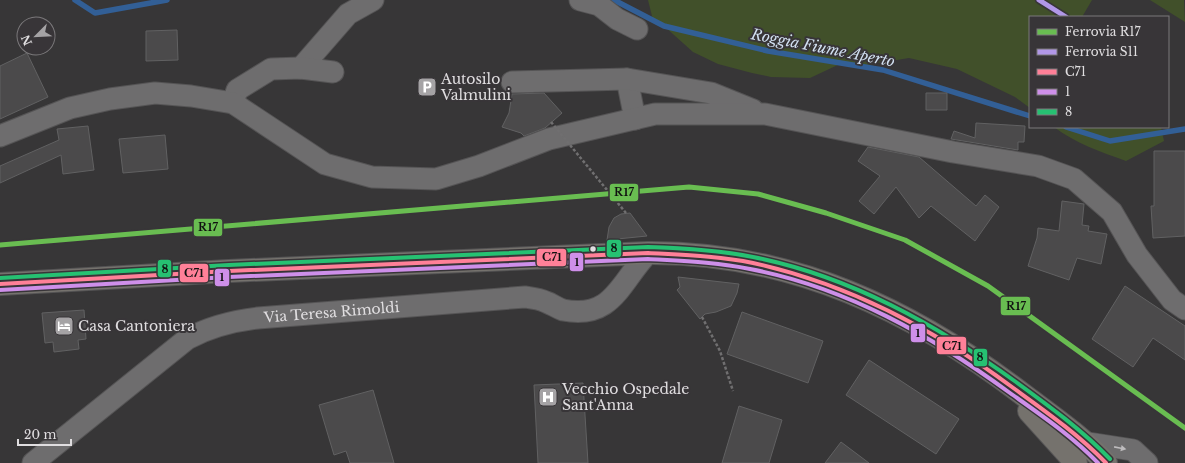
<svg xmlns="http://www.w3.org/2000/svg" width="1185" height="463" font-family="'Libre Baskerville',serif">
<rect width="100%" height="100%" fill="#373637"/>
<path fill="#41502a" d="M648 0H1092L1082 17H1030V108L1015 97 957 69 909 58 860 66 842 63 810 78 771 77 752 73 718 64 693 52 664 26 653 20Z
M1150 0H1184L1185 22Z
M1054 127H1161L1164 141 1126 161C1101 152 1075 143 1054 127Z"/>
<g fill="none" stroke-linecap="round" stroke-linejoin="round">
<path stroke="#325f96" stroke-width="5.5" d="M75 0 95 13 167 0
M614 0 664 26 768 51 883 70 1030 116
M1066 127 1110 141 1185 129"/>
</g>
<path fill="#4b4a4b" stroke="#616162" d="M177 30 178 60 146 61V31Z
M27 53 48 97 0 119V66Z
M544 93 562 113 545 128 524 136 521 133 502 127 509 113 512 94Z
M926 93H947V110H926Z
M976 123 1025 126 1024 142H1018V150L951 139 954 131 975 138Z
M88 126 94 170 63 174 61 155 0 183V166L59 140 57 129Z
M165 135 168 169 123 173 119 139Z
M868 147 919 157 976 206 985 195 999 207 975 241 931 206 919 218 896 187 874 214 859 201 880 176 858 161Z
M1154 151H1185V236L1153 238 1151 206H1154Z
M1062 201 1084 204 1082 225 1089 226 1088 231 1107 234 1101 264 1077 258 1069 280 1028 266 1037 238 1038 228 1059 231Z
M630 213 647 236 607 240 609 227 614 218 621 214Z
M678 277 739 284 737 293 731 306 716 312 705 314 700 319 677 290 680 287Z
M1125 286 1185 326V360L1153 338 1133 367 1092 339Z
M84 310 86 339 78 340 79 349 54 352 53 342 45 343 42 313Z
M742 312 823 341 808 383 727 354Z
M869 360 959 419 936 454 846 395Z
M583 383 588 463H538L534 385Z
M373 390 394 463H350L346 451 334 455 319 405Z
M739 406 782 420 769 463H722Z
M841 442 869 463H825Z"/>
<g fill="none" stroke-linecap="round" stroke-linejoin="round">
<defs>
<g id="minor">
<path d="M580 0 599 5 617 19 637 29"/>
<path d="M301 68 348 14 373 0"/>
<path d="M627 79 635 119"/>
<path d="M512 82 627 79 711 93 753 110"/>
<path d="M233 103 237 90 271 69 301 68 333 72"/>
<path d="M0 136 70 108 110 99 155 93 191 96 233 103 325 164 372 177 436 179 479 166 549 139 655 114H765L953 152 1038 166 1074 179 1112 212 1137 255 1172 300 1185 309"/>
<path d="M1088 443 1133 450 1147 463"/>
<path id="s1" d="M33 463 187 339C209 327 232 321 258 318L525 297C532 298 540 299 546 302 552 304 557 308 563 310 613 320 620 282 648 253"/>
</g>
<path id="major" d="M0 284 229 271 648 253C792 252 913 310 1025 396 1053 417 1082 437 1106 463
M1029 411 1076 463"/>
</defs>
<use href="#minor" stroke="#555455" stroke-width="23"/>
<use href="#major" stroke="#555455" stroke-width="24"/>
<path stroke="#706f70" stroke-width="2.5" stroke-dasharray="3 2" stroke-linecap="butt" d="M702 317 720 351 733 391"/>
<use href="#minor" stroke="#6e6d6e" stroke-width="21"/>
<use href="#major" stroke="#75726d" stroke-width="22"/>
<path stroke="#706f70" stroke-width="2.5" stroke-dasharray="3 2" stroke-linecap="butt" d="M551 122 626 213"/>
<defs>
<path id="bus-1" d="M0 284 229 271 648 253C683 255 719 256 753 263 849 284 934 329 1012 387 1045 411 1078 434 1106 463"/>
<path id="bus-2" d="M0 290 229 277 648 259C682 261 716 262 750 269 846 287 932 336 1010 393 1041 415 1072 436 1098 463"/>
<path id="bus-3" d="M0 278 229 265 648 247C683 248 718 250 753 257 850 276 937 325 1016 382 1049 406 1082 430 1110 459"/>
</defs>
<use href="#bus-1" stroke="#383538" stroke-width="7"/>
<use href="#bus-2" stroke="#383538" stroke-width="7"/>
<use href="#bus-3" stroke="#383538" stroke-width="7"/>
<use href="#bus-1" stroke="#ff8098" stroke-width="4"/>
<use href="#bus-2" stroke="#ce8fe9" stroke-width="4"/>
<use href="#bus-3" stroke="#26c172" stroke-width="4"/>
<defs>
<path id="rail-1" d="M0 245 689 187 758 194 826 213 905 240 988 286 1185 428"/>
<path id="rail-2" d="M1039 0 1066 17"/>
</defs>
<use href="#rail-1" stroke="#383538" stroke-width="8"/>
<use href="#rail-2" stroke="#383538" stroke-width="8"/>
<use href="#rail-1" stroke="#69bd51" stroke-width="5"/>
<use href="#rail-2" stroke="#b197e7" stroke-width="5"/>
</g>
<defs><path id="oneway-solid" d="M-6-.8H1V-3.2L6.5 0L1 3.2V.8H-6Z"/></defs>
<use fill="#bebcbe" href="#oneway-solid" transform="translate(1120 448) rotate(11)"/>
<defs>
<symbol id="parking-square" viewBox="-11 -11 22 22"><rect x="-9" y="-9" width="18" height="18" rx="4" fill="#a5a3a5" stroke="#383538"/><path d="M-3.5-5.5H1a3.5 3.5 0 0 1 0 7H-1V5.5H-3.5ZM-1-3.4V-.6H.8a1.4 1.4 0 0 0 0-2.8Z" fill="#fff"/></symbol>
<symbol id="hotel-square" viewBox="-11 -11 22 22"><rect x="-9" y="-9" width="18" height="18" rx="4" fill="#a5a3a5" stroke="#383538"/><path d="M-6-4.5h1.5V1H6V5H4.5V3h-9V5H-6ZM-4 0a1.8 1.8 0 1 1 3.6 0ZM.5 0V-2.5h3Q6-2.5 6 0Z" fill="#fff"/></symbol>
<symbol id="hospital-square" viewBox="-11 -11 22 22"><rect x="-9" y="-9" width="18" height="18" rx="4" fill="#a5a3a5" stroke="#383538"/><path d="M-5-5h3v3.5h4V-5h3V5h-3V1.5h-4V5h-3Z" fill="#fff"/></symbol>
</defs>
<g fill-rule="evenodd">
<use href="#parking-square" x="416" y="76" width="22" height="22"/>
<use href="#hotel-square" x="53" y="315" width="22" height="22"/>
<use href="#hospital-square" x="537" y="386" width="22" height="22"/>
</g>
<circle fill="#e0dee0" stroke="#383538" stroke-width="1.5" cx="593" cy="249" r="3.5"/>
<g text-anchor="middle" stroke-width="4" stroke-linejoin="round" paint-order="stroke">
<g font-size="14" fill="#e0dee0" stroke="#383538" text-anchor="start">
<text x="441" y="84">Autosilo<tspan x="441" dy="16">Valmulini</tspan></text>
<text x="78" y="331">Casa Cantoniera</text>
<text x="562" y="394">Vecchio Ospedale<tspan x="562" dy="16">Sant'Anna</tspan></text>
</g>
<g font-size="14" fill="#e0dee0" stroke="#383538">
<text dy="5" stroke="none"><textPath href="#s1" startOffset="346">Via Teresa Rimoldi</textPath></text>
</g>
<g font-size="15" font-style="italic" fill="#d1dff0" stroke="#383538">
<text transform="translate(823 48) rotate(11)" y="5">Roggia Fiume Aperto</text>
</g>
</g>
<g stroke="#383538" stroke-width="1.5">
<rect x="609" y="183" width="30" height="19" rx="4" fill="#69bd51"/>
<rect x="193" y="218" width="30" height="19" rx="4" fill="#69bd51"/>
<rect x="606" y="239" width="16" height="19" rx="4" fill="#26c172"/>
<rect x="536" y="248" width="31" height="19" rx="4" fill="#ff8098"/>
<rect x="569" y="252" width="15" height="20" rx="4" fill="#ce8fe9"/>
<rect x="157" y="259" width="15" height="19" rx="4" fill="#26c172"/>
<rect x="179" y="263" width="30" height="20" rx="4" fill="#ff8098"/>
<rect x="214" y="268" width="16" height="19" rx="4" fill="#ce8fe9"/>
<rect x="1000" y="296" width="31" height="20" rx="4" fill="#69bd51"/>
<rect x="910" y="323" width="16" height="20" rx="4" fill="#ce8fe9"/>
<rect x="936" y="336" width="31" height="19" rx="4" fill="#ff8098"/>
<rect x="973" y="348" width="15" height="19" rx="4" fill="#26c172"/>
</g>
<g font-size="11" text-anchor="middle" font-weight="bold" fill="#111">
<text x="624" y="196">R17</text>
<text x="208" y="231">R17</text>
<text x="614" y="252">8</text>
<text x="552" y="261">C71</text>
<text x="577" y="266">1</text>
<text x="165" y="273">8</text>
<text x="194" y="277">C71</text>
<text x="222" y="281">1</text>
<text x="1016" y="310">R17</text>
<text x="918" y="337">1</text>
<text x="952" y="350">C71</text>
<text x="980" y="361">8</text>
</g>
<rect x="1029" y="16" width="140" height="112" fill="#383538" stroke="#7b797b"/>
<rect x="1037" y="29" width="20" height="6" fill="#69bd51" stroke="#7b797b"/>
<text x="1065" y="36" font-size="12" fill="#e0dee0">Ferrovia R17</text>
<rect x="1037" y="49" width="20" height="6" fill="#b197e7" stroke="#7b797b"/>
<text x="1065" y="56" font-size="12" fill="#e0dee0">Ferrovia S11</text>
<rect x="1037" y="69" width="20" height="6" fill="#ff8098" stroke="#7b797b"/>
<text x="1065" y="76" font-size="12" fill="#e0dee0">C71</text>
<rect x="1037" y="89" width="20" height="6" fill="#ce8fe9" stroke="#7b797b"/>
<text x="1065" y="96" font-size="12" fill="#e0dee0">1</text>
<rect x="1037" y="109" width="20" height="6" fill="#26c172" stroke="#7b797b"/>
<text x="1065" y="116" font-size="12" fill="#e0dee0">8</text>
<g transform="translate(36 36) rotate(246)"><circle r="19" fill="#383538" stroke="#7b797b"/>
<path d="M0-3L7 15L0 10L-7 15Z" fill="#a5a3a5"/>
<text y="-6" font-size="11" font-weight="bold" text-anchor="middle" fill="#e0dee0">N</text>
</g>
<path d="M18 439v6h53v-6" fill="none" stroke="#e0dee0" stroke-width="2"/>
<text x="24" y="439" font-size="12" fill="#e0dee0" stroke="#383538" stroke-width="3" paint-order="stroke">20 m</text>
</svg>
